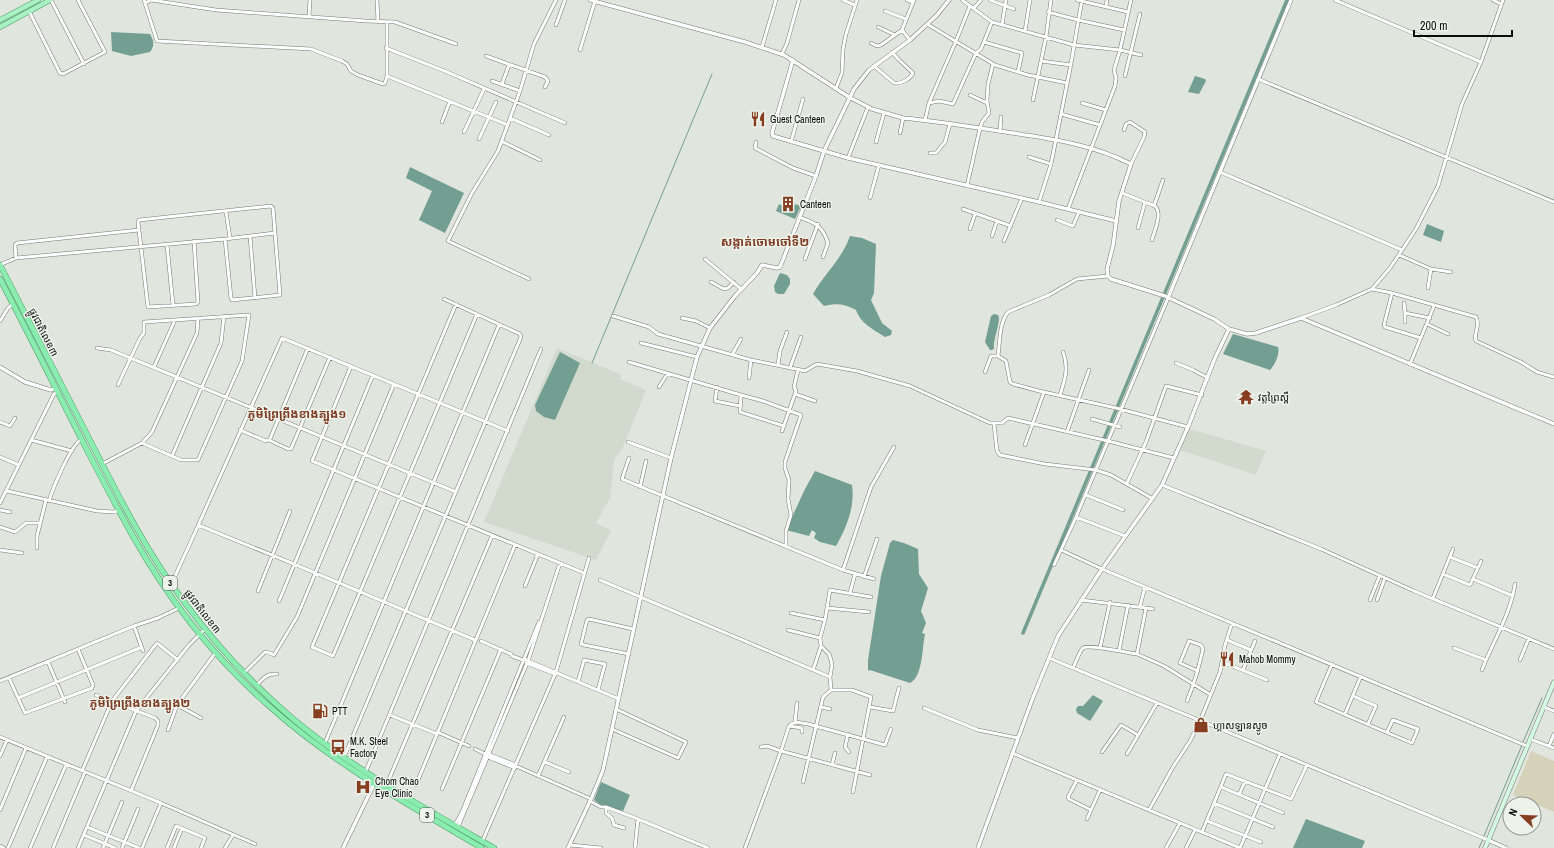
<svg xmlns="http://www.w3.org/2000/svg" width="1554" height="848" font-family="'Archivo Narrow','Noto Sans Khmer',sans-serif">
<rect width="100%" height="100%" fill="#e0e5dd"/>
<path fill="#d1dacd" d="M557 348 622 375 620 379 646 390 623 447 614 460 610 498 596 523 611 530 596 560 484 522Z
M1190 429 1266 451 1256 475 1180 450Z"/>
<path fill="#d6d1b9" d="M1531 751 1554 761V812L1513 795Z"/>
<path fill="#729f91" d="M111 32 150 34C154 41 155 45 150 52L131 56 112 51Z
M1195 76 1205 79 1206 81 1199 94 1188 92Z
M410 167 464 193 445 233 419 220 432 191 406 178Z
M779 204 792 210 795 204 801 206 795 219 776 211Z
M1427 224 1444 231 1441 242 1423 235Z
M850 236 862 238 876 244 874 293 871 300 882 323 892 331 891 335 885 337C874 330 860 323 856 310 845 304 837 303 824 306L813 294C825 273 842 259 850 236Z
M780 273 787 275 790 279V284L784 294H778L775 292 774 286Z
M994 314 998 315 999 317C999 328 993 339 994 349L992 350H990L985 342 991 316Z
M1233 334 1278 347C1280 354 1275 365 1270 370L1223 354Z
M560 352 580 363 555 420 544 417 536 411 535 405Z
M815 471 852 485C855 506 847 527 836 546L820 542 814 538 816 533 812 530 809 536 786 530 805 489Z
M893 540 904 543 918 549 919 574 928 588 921 611 926 623 922 633 925 634C922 647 923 677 910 683L870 670 868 671V660L881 576 890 543Z
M1093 695 1103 701 1090 721 1077 713 1076 709 1078 706H1083Z
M601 782 630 795 623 811 601 805 594 800Z
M1306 819 1365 841 1362 848H1293Z"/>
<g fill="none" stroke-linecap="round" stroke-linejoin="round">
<path stroke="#729f91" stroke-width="1" d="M592 363 712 74
M1523 742 1542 698
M1484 836 1522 745
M1479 848 1483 839"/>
<path stroke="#729f91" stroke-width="3.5" d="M1023 633 1287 0"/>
<defs>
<path id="minor" d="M51 0 84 64
M144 0 157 41 311 49 342 61 347 64 351 71 358 75 383 84 385 83 387 76 508 125
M377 0 378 22
M843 0 855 5
M907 0 913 2
M962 0 992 22 1074 45 1120 50 1141 55
M990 0 1014 9
M1077 0 1128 12
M1335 0 1481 62
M1493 0 1501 4
M145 3 151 0 216 10 366 21 395 22 456 44
M1106 6 1107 0
M974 8 981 0
M29 11 60 73 63 74 105 52 78 0
M885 11 906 19
M1048 12 1078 20 1124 30
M309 16 310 0
M387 22V76
M927 24 995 65 1028 75 1067 83
M556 25 565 0
M1002 25 1006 0
M878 27 895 35
M1025 31 1030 0
M910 40 902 30 914 0
M984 42 1022 53 1018 72
M871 43 877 46 881 45 902 30
M762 47 776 0
M386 48 447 72 565 123
M580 50 595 1
M782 54 787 43 799 0
M486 56 545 77 548 81 545 87
M1041 61 1071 65
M874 66 894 83C902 84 910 79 913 73L898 59 892 52
M1125 76 1140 14
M1258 79 1554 202
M492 81 520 91
M502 84 509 65
M836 88 842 73 843 49 846 34 857 0
M970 95 987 103
M1033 100 1046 37 1051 0
M929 103 939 101 953 104 976 53 981 49 992 22
M1082 103 1106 110
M1061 114 1100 125
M510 118 549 135
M925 120 929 103 956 41 970 6
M442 122 450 101
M1124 130 1126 124 1130 122 1145 132 1144 137 1131 164
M1000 131 1001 117
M464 132 484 89
M900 133 903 118
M479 139 496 102
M501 141 540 160
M756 142 755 148 793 168 816 176
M791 142 803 99
M876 142 884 113
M930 153H936L945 142 950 124
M1029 157 1051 164
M848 158 868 107
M1220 172 1402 250
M967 186 980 128 982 122 989 113 987 101 988 84 993 64
M1122 193 1155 206C1163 214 1154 231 1152 240
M870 198 879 165
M1039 202 1051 164 1070 69 1082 0
M1154 206 1163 180
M963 209 1011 226
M1068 209 1115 86 1116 78 1114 70 1120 50 1131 0
M226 212 230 238
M799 217C815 223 822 225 828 243L823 257
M1057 220 1073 226 1079 212
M1138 228 1145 202
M970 229 975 214
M250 236 255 298
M992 236 997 221
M194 241 198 302 196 304 148 307 138 222 139 220 271 206 273 208 280 295 232 300 231 298 225 239
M1004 241 1022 198
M167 245 173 305
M1399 255 1431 269 1451 272
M16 258 15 245 17 243 139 230
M705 259 741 289
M805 259 818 224
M0 265 16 258 225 239 275 233
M529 279 448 241 472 193 498 151 520 91 534 44 556 0
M711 282 724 289 728 288 734 282
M1428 288 1431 269
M1372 289 1392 293 1476 317C1481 326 1473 333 1476 341L1521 362 1537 372 1554 377
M1392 293 1384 325 1385 327 1421 338
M1404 303 1405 313
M456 304 312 647 333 656 477 314
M613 316 649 327 658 334 751 360 801 370 805 371 817 364 857 371 910 386 990 423H1002L1008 418 1108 441 1174 458
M682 318 696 321 710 328
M1301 318 1336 305 1372 289 1390 268 1416 229 1438 186 1462 104 1481 62 1503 0
M0 321 8 308 13 304
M1405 322V313L1430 318
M1427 324 1448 334
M641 343 697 357
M97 348 111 350 456 492
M732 355 741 339
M998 356C1000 342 999 323 1008 312L1049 295 1077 279 1108 276
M629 362 741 395 740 412 784 426
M1176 363 1193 370 1208 378
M1410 364 1434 306
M778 365 780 351 787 332
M351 366 312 461 584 573
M154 367 175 320
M790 368 801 337
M985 372 991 356H998L1006 361 1010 382 1013 384 1039 391 1116 408 1188 427
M749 378 751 360
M118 385 140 338 144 333V322L249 315 242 361 198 460H181L142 443
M659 387 668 373
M717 387 715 401 740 406
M795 394 815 401
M741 395 763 401 801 415 785 462V468L789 480 788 499 791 515 786 531V546
M1060 395C1065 380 1069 367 1063 352
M1092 419 1120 427
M0 422 10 426 15 418
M994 424 997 451 1000 455 1045 464 1096 470 1111 475 1153 499
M240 430 266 441 270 439 308 348
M782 431 796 391 794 387 798 370
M1067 432 1089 370
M31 440 72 451
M269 440 288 449H291L330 357
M628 442 671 458
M1025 445 1044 392
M172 456 221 343 224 316
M0 457 19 465
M629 458 622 479 843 570 874 579
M102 464 142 443 152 432 197 333 198 318
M1127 483 1146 442 1166 386 1202 395
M1162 485 1321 549 1414 591 1554 649
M640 487 646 461
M7 491 97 511 114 512 119 510
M1086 495 1123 510
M49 501C53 488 71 444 82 439
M0 503 54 394 57 392
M0 510 10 512
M198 525 294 564 475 640
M0 527 15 532 26 523H40
M1125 536 1076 517 1168 298
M37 548V536L46 500
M0 550 22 553
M1061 550 1102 569 1527 746
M1450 557 1478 568
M1054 565 1076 517
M843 570 871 487 894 447
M1443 574 1470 585 1481 561
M864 577 877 539
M1473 579 1513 596
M600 580 830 677 831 690
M169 581 175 576 193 537 282 338 508 431
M525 586 538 554
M258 591 290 511
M850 593 855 574
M1433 598 1453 549
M1370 600 1380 575
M1377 600 1385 578
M279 601 373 375
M1140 606 1145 587
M827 608 869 612
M1146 608 1153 609
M791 613 825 620
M134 626 143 651
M788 630 820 638
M1227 640 1251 650
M481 641 511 654
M1100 648 1110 602
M1454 648 1486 660C1497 635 1511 611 1515 584
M1119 651 1128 605
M629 654 584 645 581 644 587 620 589 619 633 629
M1137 654 1164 666 1211 695
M512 656 523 660
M1049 658 1488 840
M526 660 619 699
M1520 660 1529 638
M48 662 65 702
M1222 662 1267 680
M526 663 555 674
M1332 664 1316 702C1348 716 1380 730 1412 743L1418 729 1393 720 1387 732
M1073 668C1075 664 1080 650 1083 648 1088 644 1129 653 1137 654L1146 608 1081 600
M813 670 821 646
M1243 670 1255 641
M1482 670 1486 660
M244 673 265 652H267L274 655 297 617 394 384
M830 677 832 665 831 660 829 654 821 646 820 638 825 620 830 590 871 597
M9 678 25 713 92 688 93 685 78 649
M0 681 134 626 158 618 179 608
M578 682 584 660 605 664 598 690
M257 685C263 679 267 673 277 674
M96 695 155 718 158 721V725L131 791
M1353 696 1376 706 1368 724
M18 698 142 647
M1187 701C1194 684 1199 667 1203 649L1201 645 1189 641 1180 663 1198 671
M177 705 201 718
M821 707 830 709
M870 707 893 711 899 688
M1544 707 1554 711
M924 708 978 730 1018 738
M1345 714 1361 676
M390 715 437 734
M795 722 797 703
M789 726 802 728V732
M612 729 678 758 686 742 616 709
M168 730 177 705 216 652
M437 732 469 746
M848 734 845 747 849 752
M0 737 161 803 255 844
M1530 739 1554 748
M325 743 499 325
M1549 746 1554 734
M761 747 767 746 781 751 789 726 791 724 796 722 808 724 885 745 891 729
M475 749 485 754
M1102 752 1121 725 1138 735
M1012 753 1240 848
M488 754 516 765
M1127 754 1157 703
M0 756 7 740
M344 757 521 337 520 334 444 299
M488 757 515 768
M545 762 569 772
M832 765 835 753
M516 766 591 799
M82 771 112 701 157 643 178 660
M366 771 541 349
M538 776 564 717
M1077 780 1068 797 1069 799 1091 810
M803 782 823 697 831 690H852L871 697 853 792
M385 785 390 777 492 536
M416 785 515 545
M1221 787 1283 813
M442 789 501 649
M1239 795 1245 781
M590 801 601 807H606L638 819 635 848
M1214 803 1273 827
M606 807V813L612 818 614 825 624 828
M0 810 26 748
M1149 810 1173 767 1190 741 1200 721 1220 672 1225 645 1232 623
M638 819 708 848
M1087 819 1100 790
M1207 821 1261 842
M455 825 462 812 539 622
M87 827 139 848
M458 827 528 661 560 563
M1202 832 1226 774 1291 799 1307 765
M84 835 115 848
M482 842 556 672 589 558
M570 845 601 848
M0 846 4 848
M8 848 47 757
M30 848 66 765
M53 848 85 772
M78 848 136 711 189 645 205 629
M103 848 122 802
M122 848 138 809
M142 848 161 803
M167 848 176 826 205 838 201 848
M174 848 182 828
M225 848 233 835
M745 848 781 751 870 775
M1166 848 1180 823
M1186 848 1195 830
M1240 848 1280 754"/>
<path id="tertiary" d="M590 0 745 42 784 55 849 97 872 109 903 118C935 121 967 126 999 131 1045 138 1090 143 1131 164L1119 201 1113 246 1107 269 1108 276 1111 279 1165 296 1214 319 1229 329 1247 334 1256 333 1301 318 1554 424
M793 60 772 133 773 136 848 158 1039 202 1116 221
M1168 298 1291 0
M0 367 25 382 51 390 56 388
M1488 840 1506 848
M343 848 375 782
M568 848C580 822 593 797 603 770L671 458 697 357 710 328 735 296 757 273 762 265 777 268 780 267 816 176 824 151 854 89 869 70 910 40 937 15 949 0
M978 848 1032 700 1058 636 1102 569 1162 485 1188 427 1215 358 1229 329"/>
<path id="secondary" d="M1485 848 1554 682"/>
<path id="primary" d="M0 20 38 0
M0 27 50 0"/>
<path id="trunk" d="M0 265C33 328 64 391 97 454 123 505 150 557 185 603 216 645 252 684 292 718 351 768 426 809 494 848
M0 279C29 334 57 391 85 446 101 477 117 508 134 538 169 600 215 658 268 705 332 763 408 804 482 848"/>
</defs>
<use href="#minor" stroke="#757973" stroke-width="4"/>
<use href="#tertiary" stroke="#757973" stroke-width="4.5"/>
<use href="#secondary" stroke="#757973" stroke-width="5"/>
<use href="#primary" stroke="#4b9a68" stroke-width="5.5"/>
<use href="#trunk" stroke="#4b9a68" stroke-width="6"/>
<use href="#minor" stroke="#fff" stroke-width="3"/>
<use href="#tertiary" stroke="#fff" stroke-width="3.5"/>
<use href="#secondary" stroke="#d4f8e1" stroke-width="4"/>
<use href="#primary" stroke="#a8f1c3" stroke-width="4.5"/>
<use href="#trunk" stroke="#8becaf" stroke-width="5"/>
</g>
<defs>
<symbol id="restaurant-bare" viewBox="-9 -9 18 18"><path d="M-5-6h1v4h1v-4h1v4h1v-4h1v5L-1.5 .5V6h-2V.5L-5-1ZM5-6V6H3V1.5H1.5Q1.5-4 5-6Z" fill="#873e21" stroke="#edf2eb" stroke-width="2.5" paint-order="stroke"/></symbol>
<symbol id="building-bare" viewBox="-9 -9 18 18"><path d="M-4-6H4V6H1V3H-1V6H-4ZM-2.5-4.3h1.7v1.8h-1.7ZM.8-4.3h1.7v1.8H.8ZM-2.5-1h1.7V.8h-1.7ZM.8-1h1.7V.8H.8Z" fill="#873e21" stroke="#edf2eb" stroke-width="2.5" paint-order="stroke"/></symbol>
<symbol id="temple-bare" viewBox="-9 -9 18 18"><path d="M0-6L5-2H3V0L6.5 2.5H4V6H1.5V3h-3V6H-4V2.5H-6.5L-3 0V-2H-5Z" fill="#873e21" stroke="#edf2eb" stroke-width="2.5" paint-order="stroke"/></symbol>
<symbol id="fuel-bare" viewBox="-9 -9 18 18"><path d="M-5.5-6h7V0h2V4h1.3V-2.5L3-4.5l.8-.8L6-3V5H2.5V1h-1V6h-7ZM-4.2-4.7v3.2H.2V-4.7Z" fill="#873e21" stroke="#edf2eb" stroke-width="2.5" paint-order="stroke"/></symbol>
<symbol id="shop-bare" viewBox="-9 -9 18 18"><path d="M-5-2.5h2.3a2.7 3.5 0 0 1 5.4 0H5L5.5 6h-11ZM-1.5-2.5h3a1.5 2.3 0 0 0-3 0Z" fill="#873e21" stroke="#edf2eb" stroke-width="2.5" paint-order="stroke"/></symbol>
<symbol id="bus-bare" viewBox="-9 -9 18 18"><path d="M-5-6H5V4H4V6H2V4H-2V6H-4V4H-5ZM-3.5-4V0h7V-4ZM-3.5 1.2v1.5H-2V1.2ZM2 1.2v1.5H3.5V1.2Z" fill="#873e21" stroke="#edf2eb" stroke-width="2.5" paint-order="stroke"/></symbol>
<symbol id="hospital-bare" viewBox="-9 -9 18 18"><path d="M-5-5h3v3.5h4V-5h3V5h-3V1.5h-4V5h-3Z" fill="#873e21" stroke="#edf2eb" stroke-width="2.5" paint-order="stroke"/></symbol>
</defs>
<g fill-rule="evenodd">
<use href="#restaurant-bare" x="747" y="108" width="22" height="22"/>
<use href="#building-bare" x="777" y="193" width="22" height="22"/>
<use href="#temple-bare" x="1235" y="386" width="22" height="22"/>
<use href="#restaurant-bare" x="1216" y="648" width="22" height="22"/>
<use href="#fuel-bare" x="309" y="700" width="22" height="22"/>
<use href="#shop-bare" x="1190" y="714" width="22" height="22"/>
<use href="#bus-bare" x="327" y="736" width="22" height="22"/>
<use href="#hospital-bare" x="352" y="776" width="22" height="22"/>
</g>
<g text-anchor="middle" stroke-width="3" stroke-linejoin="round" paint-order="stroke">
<g fill="#edf2eb" stroke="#4e514e" stroke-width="1">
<rect x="163" y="576" width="14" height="14" rx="3"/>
<rect x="420" y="808" width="14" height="14" rx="3"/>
</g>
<g font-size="9" font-weight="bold" fill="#0a0c0a">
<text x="170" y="586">3</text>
<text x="427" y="818">3</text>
</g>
<g font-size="10" fill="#0a0c0a" stroke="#edf2eb" text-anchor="start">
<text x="770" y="123">Guest Canteen</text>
<text x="800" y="208">Canteen</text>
<text x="1258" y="401">វត្តព្រៃស្ពឺ</text>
<text x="1239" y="663">Mahob Mommy</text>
<text x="332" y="715">PTT</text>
<text x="1213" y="729">ហ្គាសឡានស្ទូច</text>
<text x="350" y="745">M.K. Steel<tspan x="350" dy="12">Factory</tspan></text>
<text x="375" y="785">Chom Chao<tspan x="375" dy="12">Eye Clinic</tspan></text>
</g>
<g font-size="10" fill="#0a0c0a" stroke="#edf2eb">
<text transform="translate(44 332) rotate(63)" y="4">ផ្លូវជាតិលេខ៣</text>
<text transform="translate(203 611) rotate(52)" y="4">ផ្លូវជាតិលេខ៣</text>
</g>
<g font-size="12" font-weight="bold" fill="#7e3b21" stroke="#edf2eb">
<text x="765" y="246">សង្កាត់ចោមចៅទី២</text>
<text x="297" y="418">ភូមិព្រៃព្រីងខាងត្បូង១</text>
<text x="140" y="707">ភូមិព្រៃព្រីងខាងត្បូង២</text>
</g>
</g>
<g transform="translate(1522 816) rotate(293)"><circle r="19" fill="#edf2eb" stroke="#929691"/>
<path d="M0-3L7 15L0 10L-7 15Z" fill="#873e21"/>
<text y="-6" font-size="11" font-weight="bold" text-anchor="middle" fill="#0a0c0a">N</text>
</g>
<path d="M1414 30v6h98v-6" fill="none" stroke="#0a0c0a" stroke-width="2"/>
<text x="1420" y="30" font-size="12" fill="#0a0c0a" stroke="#edf2eb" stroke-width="3" paint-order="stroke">200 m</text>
</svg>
